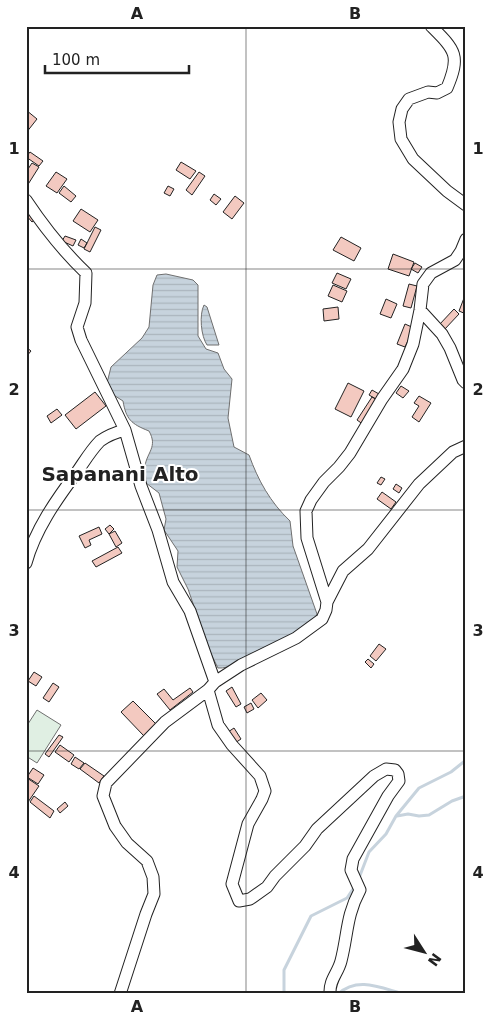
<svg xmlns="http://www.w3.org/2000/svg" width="492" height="1020" font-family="'DejaVu Sans',sans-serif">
<defs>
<pattern id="water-rules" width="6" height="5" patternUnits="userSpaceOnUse" patternTransform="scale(1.25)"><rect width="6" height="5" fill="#c7d3dd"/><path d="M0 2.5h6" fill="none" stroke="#abb5bd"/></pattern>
</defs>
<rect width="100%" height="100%" fill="#fff"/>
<path fill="#e0efe3" stroke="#6f6f6f" d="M37 710 61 725 37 763 26 756V727Z"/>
<path fill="url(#water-rules)" stroke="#6f6f6f" d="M166 274 193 280 198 285V336L206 349 218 353 224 369 232 379 228 418 234 447 249 455C258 480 270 502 290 521L293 546 317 614 313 622C292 633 239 670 218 668L209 650 188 589 177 567 178 551 164 530 166 519 159 493 146 483C146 478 145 472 145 466 147 452 158 447 149 431 131 424 126 419 123 401L112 394 107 383 111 367 142 338 149 327 153 285 157 275Z
M204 305 207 307 219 345H207C201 336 199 315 204 305Z"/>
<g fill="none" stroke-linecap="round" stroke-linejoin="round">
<path stroke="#c7d3dd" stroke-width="3" d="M397 816 408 814 419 816 429 815 452 801 466 796
M359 878 369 852 386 834 396 816 419 788 451 772 466 760
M284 994V970L311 916 347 898 355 886
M338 994C358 976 381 988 404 994"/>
</g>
<path fill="#f3c9c0" stroke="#222" d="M26 110 37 119 26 133Z
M30 152 43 161 39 166 26 157Z
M181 162 196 171 190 179 176 170Z
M32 163 39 167 27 186 26 172Z
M56 172 67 179 57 193 46 186Z
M199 172 205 176 192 195 186 190Z
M64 186 76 196 71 202 59 193Z
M168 186 174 189 170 196 164 193Z
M214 194 221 199 216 205 210 200Z
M235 196 244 203 232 219 223 212Z
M26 204 37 218 32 222 26 215Z
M81 209 98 220 90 232 73 221Z
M95 227 101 230 90 252 84 249Z
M65 236 76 240 73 246 62 241Z
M341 237 361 248 354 261 333 250Z
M81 239 87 243 84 248 78 245Z
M393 254 414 262 409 276 388 269Z
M415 263 422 267 418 273 411 269Z
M337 273 351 279 346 289 332 283Z
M409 284 417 286 411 308 403 306Z
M333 285 347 291 342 302 328 296Z
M464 298 466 299V314L459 311Z
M386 299 397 304 391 318 380 314Z
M338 307 339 319 324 321 323 309Z
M454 309 459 314 444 330 439 325Z
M405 324 414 328 405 347 397 344Z
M26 347 31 351 26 357Z
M348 383 364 391 351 417 335 409Z
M401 386 409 391 403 398 396 393Z
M372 390 379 394 376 399 369 395Z
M95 392 106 406 76 429 65 415Z
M419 396 431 403 419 422 412 417 419 406 414 403Z
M372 397 379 401 364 425 357 420Z
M57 409 62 415 51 423 47 416Z
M381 477 385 479 381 485 377 483Z
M396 484 402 488 399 493 393 489Z
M382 492 396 502 391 509 377 499Z
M110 525 114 529 109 534 105 529Z
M99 527 102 534 89 540 91 545 85 548 79 536Z
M115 531 122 543 116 547 109 534Z
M118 547 122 553 96 567 92 561Z
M379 644 386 649 376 661 370 656Z
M368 659 374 664 371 668 365 662Z
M34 672 42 677 36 686 28 681Z
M53 683 59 687 49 702 43 698Z
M232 687 241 704 236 707 226 691Z
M190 688 193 692 170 710 157 694 164 689 173 700Z
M261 693 267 700 258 708 252 700Z
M133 701 156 724 144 736 121 712Z
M251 703 254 709 247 713 244 707Z
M234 728 241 739 235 743 228 732Z
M59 735 63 737 49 757 45 754Z
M60 745 74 755 69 762 55 752Z
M75 757 84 763 79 769 71 764Z
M85 763 104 776 99 783 80 769Z
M33 768 44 775 38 784 27 777Z
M27 778 39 786 28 802 26 800Z
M34 796 54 811 50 818 30 802Z
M65 802 68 806 60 813 57 809Z"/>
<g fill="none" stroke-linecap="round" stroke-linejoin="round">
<defs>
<path id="minor" d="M431 26C455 50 461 55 447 88L437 93 428 92 409 99 402 109 399 122 401 139 413 159 447 191 466 205
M26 200C44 227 63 251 86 273L85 303 77 327 81 340 125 430 141 486 158 530 173 582 190 611 215 682
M420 310 442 334 450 348 463 380 466 383
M26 563C35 530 56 500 77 472 84 462 91 450 100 441 107 436 117 432 125 430
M327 602 343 571 368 549 419 484 453 452 466 446
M208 690 218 725 232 745 260 776 265 791 262 799 248 824 232 884 239 901 250 899 267 887 275 876 305 846 317 829 374 776 386 769 395 770 398 774 399 781 388 796 353 859 351 870 360 890C346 916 348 934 341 961 338 973 329 980 330 994
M120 994 146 914 154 894 153 877 147 861 127 843 115 826 103 796 106 783 165 722 208 690 215 682 241 665 296 638 322 619 326 610 327 602 307 538 306 511 311 500 324 482 339 467 350 453 382 399 403 369 413 344 420 310 423 284 431 273 455 260 461 251 466 239"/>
</defs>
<use href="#minor" stroke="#222" stroke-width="13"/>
<use href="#minor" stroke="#fff" stroke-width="11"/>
</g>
<path fill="none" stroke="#222" stroke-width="1" stroke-opacity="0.55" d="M246 26V994M26 269H466M26 510H466M26 751H466"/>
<g text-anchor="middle" stroke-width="4" stroke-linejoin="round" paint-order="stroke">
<g font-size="20" font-weight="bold" fill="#222" stroke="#fff">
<text x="120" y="481">Sapanani Alto</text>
</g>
</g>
<rect width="492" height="1020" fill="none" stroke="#ffffff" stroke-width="55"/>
<g transform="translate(424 952) rotate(126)" stroke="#ffffff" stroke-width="4" paint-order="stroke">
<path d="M0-4L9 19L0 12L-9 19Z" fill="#222222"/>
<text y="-8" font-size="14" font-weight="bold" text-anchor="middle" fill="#222222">N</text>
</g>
<path d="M45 65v8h144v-8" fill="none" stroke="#222222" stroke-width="2.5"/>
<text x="52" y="65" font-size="15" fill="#222222" stroke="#ffffff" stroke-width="4" paint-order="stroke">100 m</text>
<rect x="28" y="28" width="436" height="964" fill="none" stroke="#222" stroke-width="2"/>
<g font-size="16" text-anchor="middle" font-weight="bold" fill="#222">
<text x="137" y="19">A</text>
<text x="355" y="19">B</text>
<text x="14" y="154">1</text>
<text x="478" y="154">1</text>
<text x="14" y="395">2</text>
<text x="478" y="395">2</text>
<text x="14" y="636">3</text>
<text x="478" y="636">3</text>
<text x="14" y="878">4</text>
<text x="478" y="878">4</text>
<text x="137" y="1012">A</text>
<text x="355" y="1012">B</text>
</g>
</svg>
